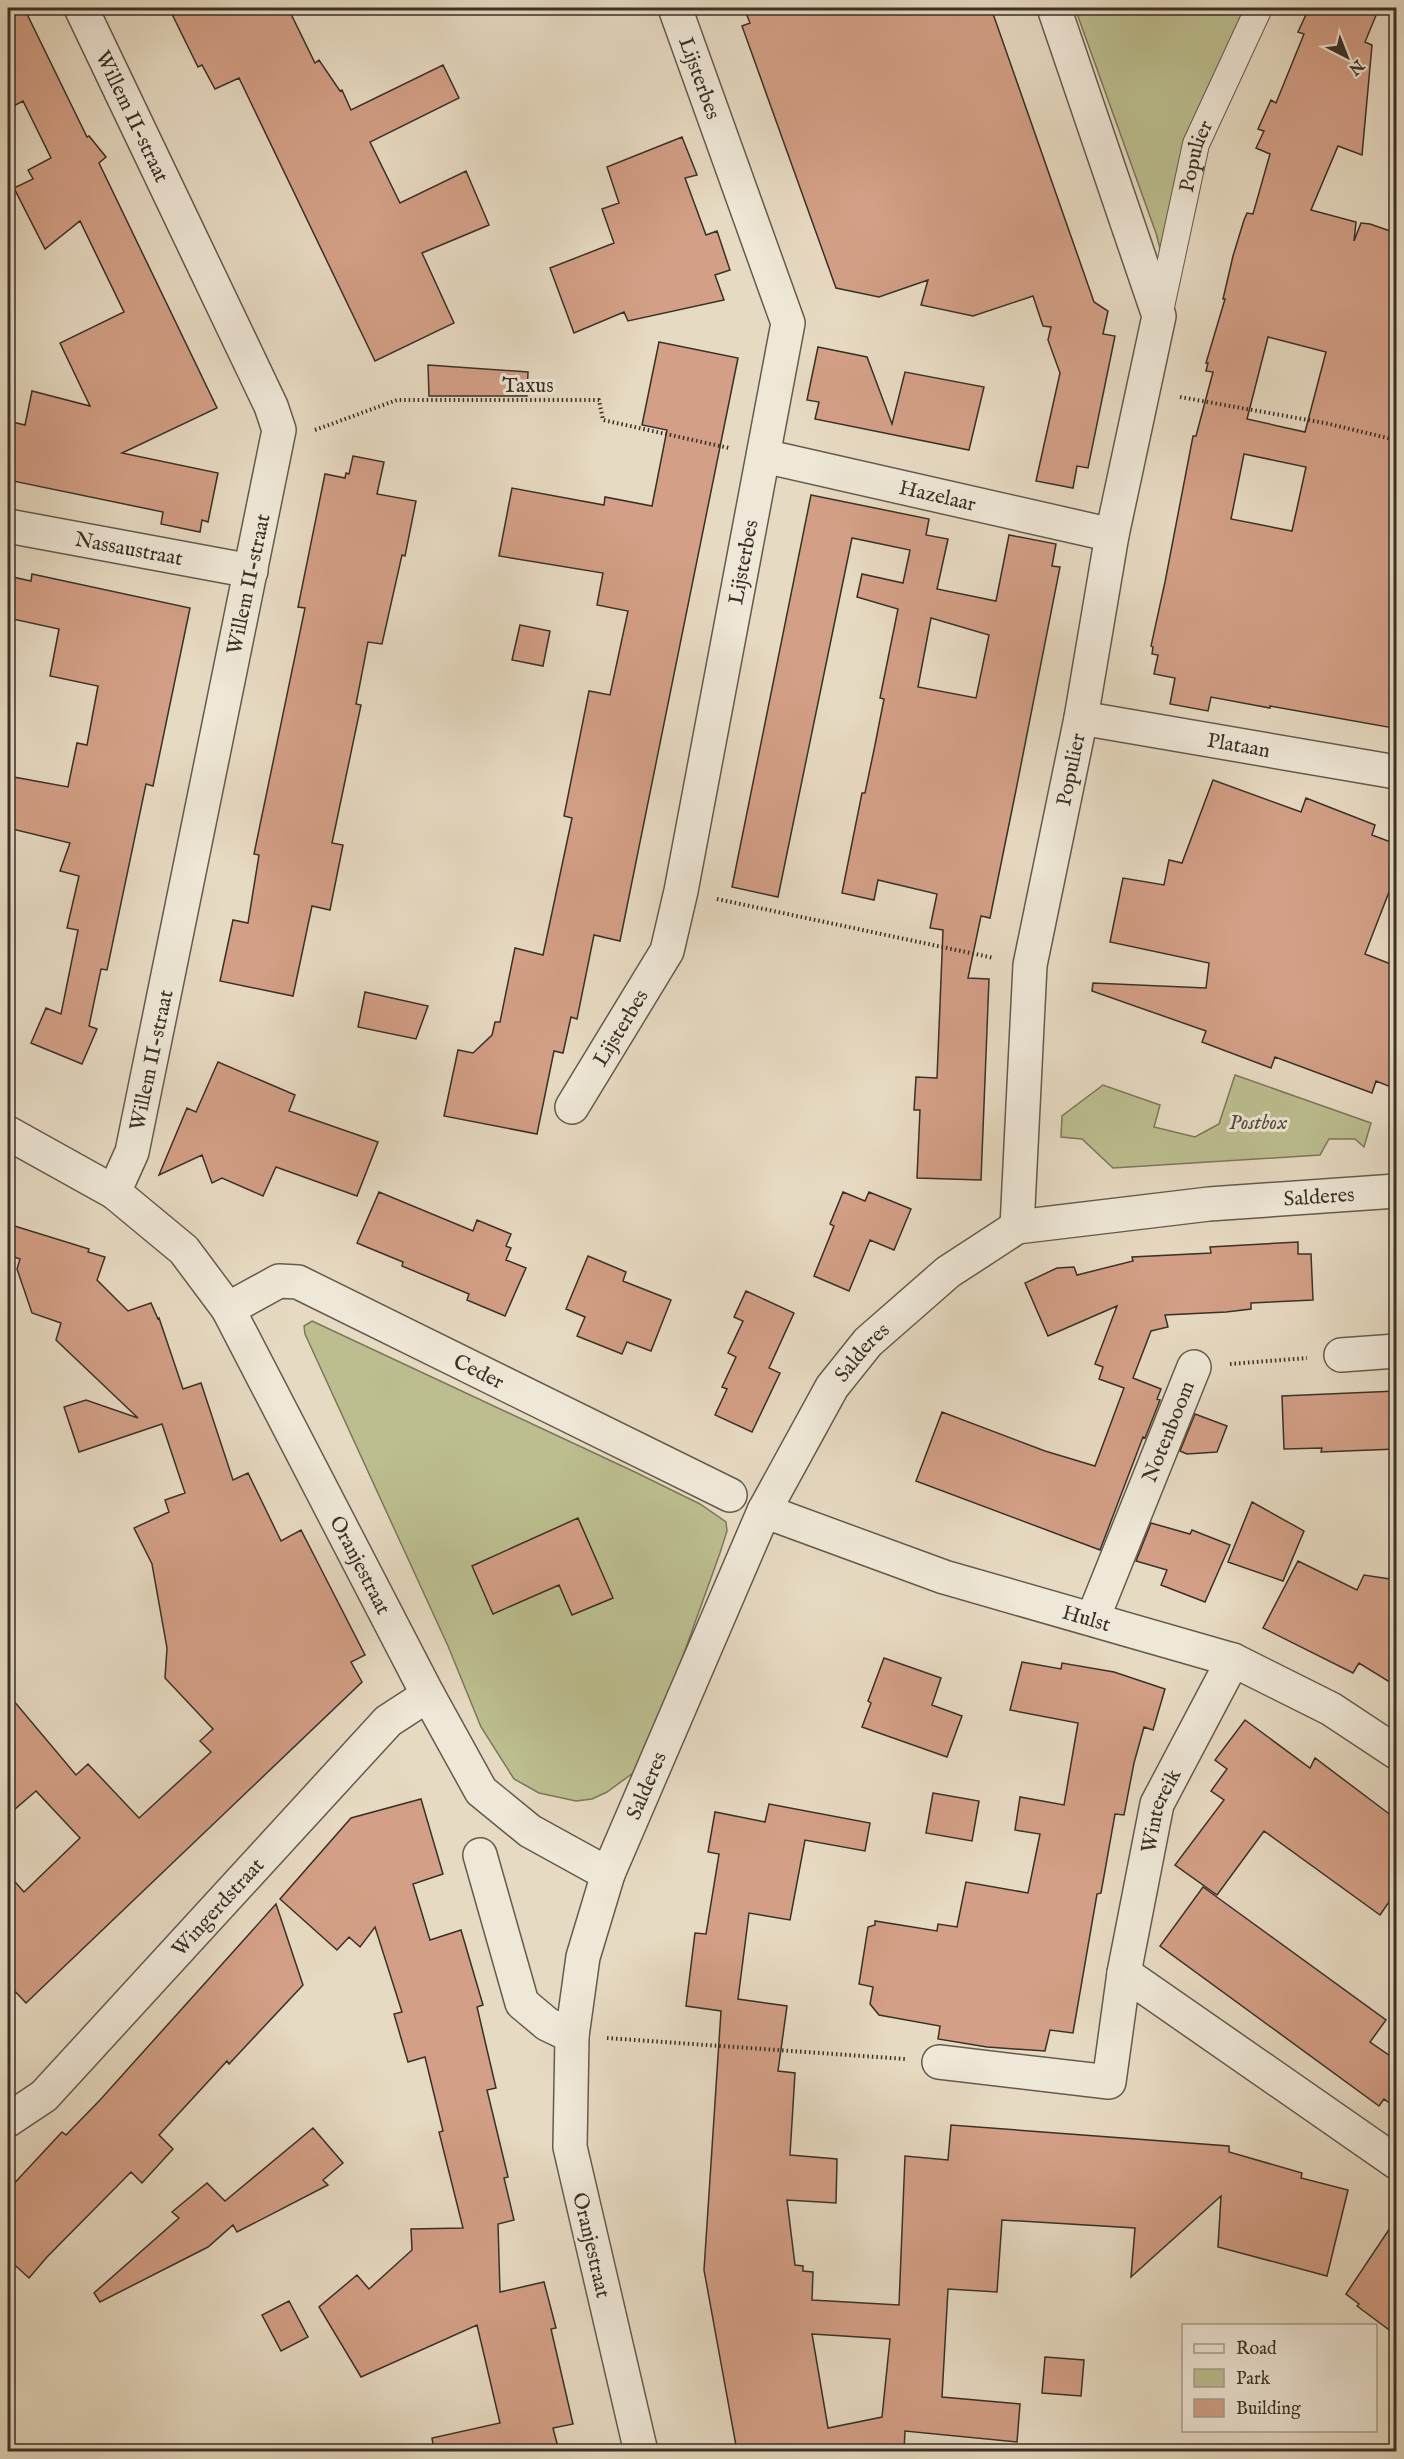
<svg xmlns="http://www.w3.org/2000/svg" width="1404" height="2459" font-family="'IM FELL English',serif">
<rect width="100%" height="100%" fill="#e7dac2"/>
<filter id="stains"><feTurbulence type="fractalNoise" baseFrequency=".00333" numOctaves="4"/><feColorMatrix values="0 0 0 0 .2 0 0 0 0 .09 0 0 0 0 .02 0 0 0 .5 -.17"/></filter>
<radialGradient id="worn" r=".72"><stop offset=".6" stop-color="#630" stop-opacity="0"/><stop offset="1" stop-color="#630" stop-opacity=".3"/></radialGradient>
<path fill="#bcbe8f" stroke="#7a785b" stroke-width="1.5" d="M1075 8H1252L1165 268 1156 233Z
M1235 1075 1371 1123 1364 1147 1355 1139H1329L1320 1155 1113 1168 1082 1139 1061 1137 1062 1116 1103 1085 1160 1105 1154 1127 1195 1137 1219 1124Z
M312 1321 637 1473 700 1504 726 1522 727 1531 720 1553 670 1692 633 1773 607 1792 592 1799 576 1801 539 1793 514 1779 481 1727 448 1646 305 1334 304 1326Z"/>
<path fill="#d39f86" stroke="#393127" stroke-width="1.5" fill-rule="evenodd" d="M8 8H24L87 137 89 136 106 157 99 163 217 408 122 453 218 473 208 522 202 520 200 532 161 524 163 512 8 480V421L25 425 32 391 90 406 60 343 124 312 80 221 45 249 14 188 33 179 28 170 51 158 23 101 8 109Z
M169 8H288L315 63 319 60 340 91 342 90 351 110 443 65 459 98 370 142 400 203 466 171 489 225 422 253 454 323 375 361 239 78 215 89 202 65 198 67Z
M744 8H991L1094 302 1108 311 1103 334 1115 336 1088 468 1077 466 1073 488 1036 481 1060 373 1048 340 1051 327 1043 326 1033 296 973 316 921 305 928 280 879 297 836 288 742 26 750 23Z
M1309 8H1379L1365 42 1372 45 1362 155 1338 146 1311 210 1356 222 1354 241 1361 223 1370 224 1396 233V709L1393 728 1270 706V708L1211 697 1208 711 1170 704 1175 678 1154 674 1158 655 1152 654 1153 647 1151 646 1165 582 1193 436H1196L1213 372 1206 371 1208 363H1206L1225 299H1223L1233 256 1244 220 1247 213 1253 214 1270 154 1256 148 1264 131 1258 129 1271 100 1276 103 1304 34 1298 32ZM1268 337 1326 352 1305 432 1247 419ZM1244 454 1306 467 1292 531 1231 519Z
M682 137 697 175 685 178 706 235 717 231 730 270 715 275 724 300 628 321 624 312 574 333 550 268 614 243 602 209 619 203 607 167Z
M659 342 738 358 620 941 594 935 577 1019 571 1017 563 1053 554 1051 537 1134 444 1116 458 1050 473 1053 492 1035 495 1022H500L515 948 543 955 572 818 564 816 589 691 610 695 628 611 597 605 603 573 499 556 512 488 604 505 605 497 652 506 667 430 642 425Z
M818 347 867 357 892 424 905 372 984 387 969 450 815 419 819 402 807 400Z
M428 365 528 372 527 396H429Z
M353 456 384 462 377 494 416 501 405 556 402 555 382 644 368 642 356 704 361 705 332 843 343 845 330 910 312 906 293 996 220 981 233 920 248 923 259 855 254 854 305 608 298 607 325 474 345 478 346 473 349 474Z
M811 495 929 519 926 535 948 539 937 589 996 601 1009 535 1056 544 1052 566 1060 567 1016 790 990 918 981 916 968 978 989 979 981 1180 917 1178 920 1110H914L916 1077 937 1078 943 930 930 928 937 894 878 880 874 900 842 893 862 793H865L875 745 884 699 880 698 898 609 857 597 862 574 903 583 910 550 852 538 778 897 732 887ZM931 618 989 635 976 698 918 687Z
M32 574 190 608 153 786 146 784 107 970 101 969 89 1026 97 1029 82 1064 31 1043 46 1008 61 1014 78 930 67 928 79 876 60 871 70 843 8 828V776L68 787 77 743 87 745 98 686 50 676 59 629 8 618V576L31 581Z
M520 625 550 631 543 666 512 660Z
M1213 780 1301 812 1306 798 1375 825 1372 835 1396 844V895L1389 892 1365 954 1396 966V1089L1376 1081 1372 1093 1275 1057 1271 1068 1202 1042 1206 1031 1092 991 1093 983 1206 988 1209 963 1110 942 1123 878 1164 885 1169 860 1182 863Z
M365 992 428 1006 416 1039 358 1027Z
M218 1062 295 1095 289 1111 378 1142 357 1196 276 1167 263 1196 222 1178 212 1183 202 1155 159 1175 187 1108 196 1112Z
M379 1192 473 1231 477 1220 511 1234 506 1246 511 1248 506 1260 526 1268 505 1316 467 1300 469 1294 402 1266 403 1262 357 1243Z
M843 1192 865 1201 869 1192 911 1209 894 1250 870 1240 849 1291 814 1276 834 1226 830 1224Z
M8 1224 89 1249 88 1252 105 1257 97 1280 128 1311 151 1303 158 1319 159 1318 183 1389 201 1383 233 1480 248 1473 281 1541 301 1530 365 1655 351 1662 362 1682 26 2003 8 1984V1874L24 1892 80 1838 36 1791 8 1815V1694L76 1775 88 1764 139 1818 211 1752 200 1741 213 1729 165 1678 167 1648 152 1564 134 1528 169 1512 165 1500 185 1493 162 1424 79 1452 64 1407 86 1400 138 1418 56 1340 61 1323 32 1313 17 1269 20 1259 8 1255Z
M1298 1242V1254H1311L1313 1300 1251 1303V1309L1226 1312 1165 1315 1168 1327 1151 1331 1133 1378 1161 1389 1157 1399 1160 1400 1145 1438 1143 1437 1100 1550 916 1481 942 1412 1045 1451 1095 1466 1124 1388 1099 1379 1103 1367 1095 1364 1117 1306 1048 1336 1025 1283 1057 1268 1074 1267 1077 1275 1133 1261 1132 1257 1211 1253 1210 1247Z
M588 1256 626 1272 623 1281 671 1300 651 1351 627 1342 622 1354 577 1336 585 1317 566 1309Z
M746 1291 794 1313 769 1368 780 1373 752 1432 715 1415 727 1389 722 1387 736 1357 728 1353 743 1321 734 1317Z
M1396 1391V1449L1321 1452 1322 1448 1284 1449 1282 1396Z
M1195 1414 1227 1426 1217 1452 1187 1454 1180 1451Z
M1252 1502 1304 1531 1283 1581 1228 1562Z
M578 1518 613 1598 572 1615 559 1585 493 1614 472 1566Z
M1151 1523 1190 1534 1192 1530 1230 1545 1205 1602 1161 1585 1167 1570 1136 1561Z
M1298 1561 1357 1590 1364 1575 1396 1580V1686L1359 1663 1353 1673 1263 1628Z
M884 1658 941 1678 932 1705 962 1716 947 1757 862 1727 871 1703 868 1701Z
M1022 1662 1061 1669 1062 1663 1114 1672 1165 1689 1153 1730 1144 1727 1134 1763 1124 1815 1115 1814 1101 1893 1097 1894 1073 2033 1050 2030 1045 2051 987 2047 938 2039 940 2026 879 2015 870 2004 873 1987 859 1984 868 1927 875 1925V1921L937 1931 938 1924 957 1927 966 1882 1028 1893 1040 1834 1015 1830 1020 1797 1064 1805 1078 1723 1010 1710Z
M1245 1720 1310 1768 1315 1758 1396 1819V1892L1380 1915 1264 1831 1217 1895 1175 1865 1224 1800 1211 1791 1227 1769 1215 1760Z
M933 1793 979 1801 972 1841 926 1833Z
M421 1799 443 1874 413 1884 430 1940 461 1930 483 2005 477 2007 496 2088 487 2090 508 2177 504 2178 514 2220 498 2224 500 2292 544 2282 556 2328 551 2329 573 2424 553 2428 559 2451H434L432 2438 500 2423 477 2325 361 2377 319 2307 357 2275 369 2289 412 2250 411 2229 463 2228 439 2132 443 2131 425 2057 408 2062 394 2014 402 2012 375 1927 360 1947 349 1937 337 1950 280 1899 351 1818Z
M769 1804 870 1823 865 1851 805 1840 790 1920 749 1913 738 1999 787 2006 778 2071 795 2073 790 2155 837 2159 836 2203 787 2200 795 2265 803 2266V2271L813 2272 812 2300 899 2305 905 2156 948 2160 951 2125 1229 2146V2152L1302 2173 1301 2178 1348 2190 1327 2276 1218 2247 1221 2196 1131 2277 1135 2228 1002 2220 997 2292 948 2289 942 2397 1020 2404 1017 2442 905 2431 904 2451H737L704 2270 721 2011 686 2006 695 1933 706 1934 719 1854 708 1852 715 1812 765 1822ZM812 2334 890 2339 882 2417 828 2428Z
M1203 1887 1386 2020 1370 2042 1396 2060V2108L1384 2099 1379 2106 1160 1946Z
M276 1904 303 1985 229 2064 227 2061 159 2135 173 2149 142 2183 131 2172 47 2257 29 2278 8 2259V2190L62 2132 66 2135 100 2100Z
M313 2128 343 2163 323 2180 328 2185 237 2232 233 2225 208 2247 100 2302 94 2293 179 2218 172 2212 207 2183 225 2201Z
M1396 2219V2335L1357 2306 1359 2304 1346 2294Z
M289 2301 308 2337 281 2351 262 2315Z
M1045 2357 1084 2360 1081 2396 1042 2393Z"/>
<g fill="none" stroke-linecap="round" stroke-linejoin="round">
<defs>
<g id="pedestrian">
<path id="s1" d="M1159 316 1196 144 1259 8"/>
</g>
<g id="minor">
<path id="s2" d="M81 8 271 406 279 430 132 1152 114 1192"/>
<path id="s3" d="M764 456 1112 535"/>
<path id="s4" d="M8 526 251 571"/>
<path id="s5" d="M1081 718 1396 772"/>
<path id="s6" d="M572 1107 667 951 681 891 788 323 675 8"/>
<path id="s7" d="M8 1133 114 1192 184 1250 228 1309 428 1695 481 1791 530 1831 608 1874"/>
<path id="s8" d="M1017 1227 1030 965 1081 718 1112 535 1159 316 1054 8"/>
<path id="s9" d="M228 1309 279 1281 298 1282 730 1495"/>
<path d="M1341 1355 1396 1351"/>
<path id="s10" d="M764 1511 944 1577 1233 1660 1331 1709 1396 1752"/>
<path id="s11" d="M1093 1618 1194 1367"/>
<path d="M480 1855 522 2003 547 2024 572 2036"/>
<path d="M1124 1973 1396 2162"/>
<path id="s12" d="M939 2062 1109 2082 1124 1973 1157 1804 1233 1660"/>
<path id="s13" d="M8 2120 44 2096 388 1721 428 1695"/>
</g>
<g id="tertiary">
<path id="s14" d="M641 2452 570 2147 572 2036 583 1957 608 1874 764 1511 832 1387 868 1342 948 1272 1017 1227 1209 1204 1396 1191"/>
</g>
</defs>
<use href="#pedestrian" stroke="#645b4e" stroke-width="28"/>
<use href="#minor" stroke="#645b4e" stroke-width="36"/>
<use href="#tertiary" stroke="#645b4e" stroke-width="36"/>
<path stroke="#393127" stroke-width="4" stroke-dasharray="1.5 3" stroke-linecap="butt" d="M1180 397 1325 423 1396 440
M315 430 397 400H599L603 420 729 448
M717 899 994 958
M1230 1364 1307 1358
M607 2038 905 2059"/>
<use href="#pedestrian" stroke="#efe7d7" stroke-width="26"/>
<use href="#minor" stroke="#efe7d7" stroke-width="33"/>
<use href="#tertiary" stroke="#efe7d7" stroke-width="33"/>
</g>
<g text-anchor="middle" stroke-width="6" stroke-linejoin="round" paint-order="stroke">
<g font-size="21" fill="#393127" stroke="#efe7d7">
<text transform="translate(700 78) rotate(70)" y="7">Lijsterbes</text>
<text dy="7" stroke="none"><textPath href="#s2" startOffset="120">Willem II-straat</textPath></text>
<text dy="7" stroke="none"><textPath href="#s1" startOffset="164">Populier</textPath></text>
<text x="528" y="392">Taxus</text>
<text dy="7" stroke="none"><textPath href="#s3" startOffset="178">Hazelaar</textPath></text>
<text dy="7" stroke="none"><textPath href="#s4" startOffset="123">Nassaustraat</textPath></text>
<text dy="7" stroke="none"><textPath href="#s6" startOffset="579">Lijsterbes</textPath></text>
<text transform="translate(248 584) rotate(-78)" y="7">Willem II-straat</text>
<text dy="7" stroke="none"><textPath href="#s5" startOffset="160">Plataan</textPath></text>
<text dy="7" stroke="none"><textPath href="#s8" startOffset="462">Populier</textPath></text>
<text dy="7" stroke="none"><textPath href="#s6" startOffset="93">Lijsterbes</textPath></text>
<text transform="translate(151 1060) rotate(-78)" y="7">Willem II-straat</text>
<text dy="7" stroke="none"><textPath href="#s14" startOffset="1677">Salderes</textPath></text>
<text dy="7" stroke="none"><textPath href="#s14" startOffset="1173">Salderes</textPath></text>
<text dy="7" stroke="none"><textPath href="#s9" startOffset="279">Ceder</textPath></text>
<text dy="7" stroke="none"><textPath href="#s11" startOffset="201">Notenboom</textPath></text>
<text dy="7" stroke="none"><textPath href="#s7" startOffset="574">Oranjestraat</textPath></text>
<text dy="7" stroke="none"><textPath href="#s10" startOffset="340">Hulst</textPath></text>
<text dy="7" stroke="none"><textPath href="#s14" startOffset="687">Salderes</textPath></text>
<text dy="7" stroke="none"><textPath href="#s12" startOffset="448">Wintereik</textPath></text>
<text dy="7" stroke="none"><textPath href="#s13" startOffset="300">Wingerdstraat</textPath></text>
<text transform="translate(592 2245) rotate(77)" y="7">Oranjestraat</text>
</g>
<g font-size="21" font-style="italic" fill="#534d3c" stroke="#efe7d7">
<text x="1258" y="1129">Postbox</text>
</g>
</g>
<rect width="1404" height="2459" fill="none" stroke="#e7dac2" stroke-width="30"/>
<rect x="9" y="9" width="1386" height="2441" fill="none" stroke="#393127" stroke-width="3"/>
<rect x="15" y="15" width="1374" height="2429" fill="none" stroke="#393127" stroke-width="1.5"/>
<rect x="1182" y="2324" width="195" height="108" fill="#efe7d7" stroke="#a69e91" stroke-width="1.5"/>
<rect x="1194" y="2344" width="30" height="9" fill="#efe7d7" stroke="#a69e91" stroke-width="1.5"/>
<text x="1236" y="2354" font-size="18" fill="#393127">Road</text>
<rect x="1194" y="2369" width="30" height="18" fill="#bcbe8f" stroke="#a69e91" stroke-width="1.5"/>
<text x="1236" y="2384" font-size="18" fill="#393127">Park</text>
<rect x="1194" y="2399" width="30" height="18" fill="#d39f86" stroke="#a69e91" stroke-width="1.5"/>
<text x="1236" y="2414" font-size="18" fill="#393127">Building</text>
<g transform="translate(1347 57) rotate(138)" stroke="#efe7d7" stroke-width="4.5" paint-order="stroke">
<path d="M0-4.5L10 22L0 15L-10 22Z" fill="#393127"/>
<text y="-9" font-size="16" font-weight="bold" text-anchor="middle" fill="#393127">N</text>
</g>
<rect width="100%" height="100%" filter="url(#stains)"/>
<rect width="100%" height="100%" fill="url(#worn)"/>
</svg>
